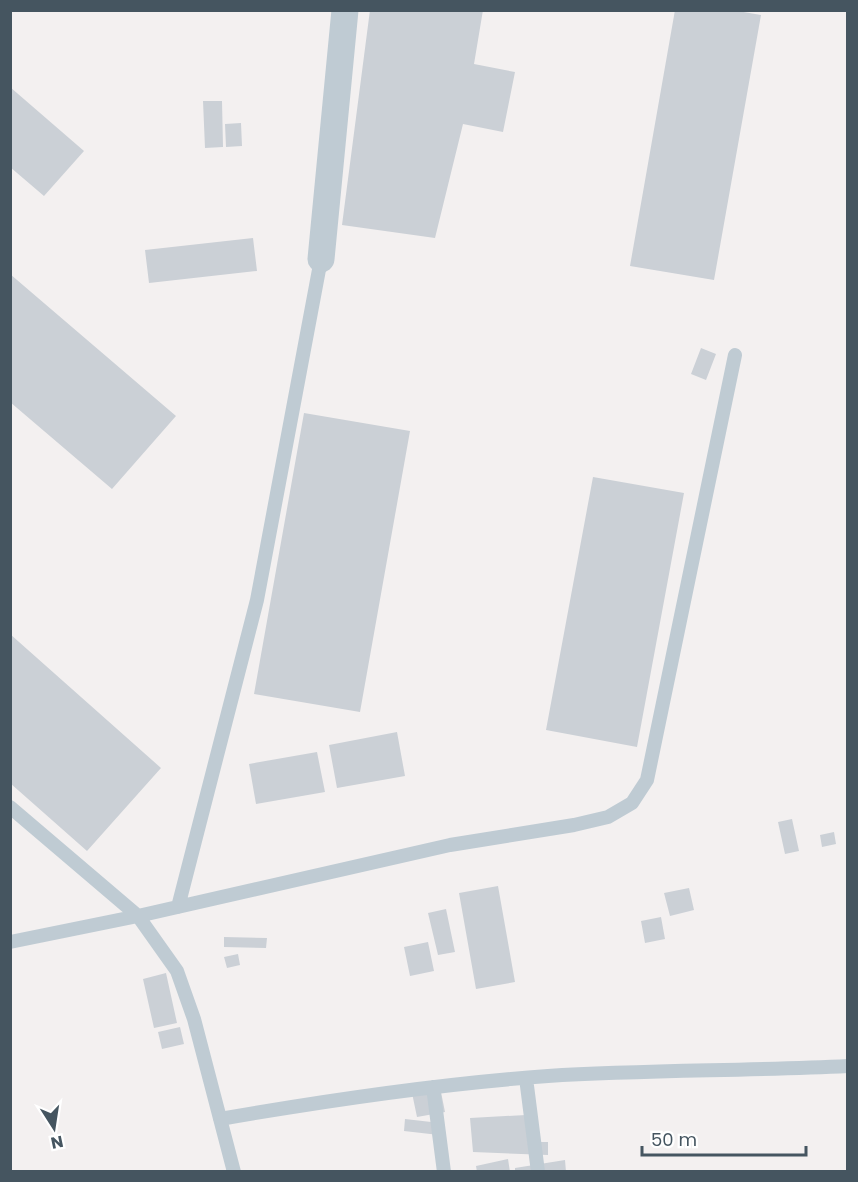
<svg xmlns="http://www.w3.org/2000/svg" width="858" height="1182" font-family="Poppins,sans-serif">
<rect width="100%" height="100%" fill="#f3f0f0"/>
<path fill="#cbd0d6" d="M370 10H483L474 64 515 72 503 132 463 124 435 238 342 225Z
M675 10H732L761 15 714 280 630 266Z
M10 87 84 151 44 196 10 167Z
M203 101H222L223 147 205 148Z
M241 123 242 146 226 147 225 124Z
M253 238 257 271 149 283 145 250Z
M10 274 176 416 112 489 10 402Z
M701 348 716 354 706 380 691 374Z
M304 413 410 431 360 712 254 694Z
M593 477 684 493 637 747 546 730Z
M10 634 161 768 87 851 10 783Z
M397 732 405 776 337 788 329 745Z
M317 752 325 792 256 804 249 764Z
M792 819 799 851 785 854 778 822Z
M834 832 836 844 822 847 820 835Z
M498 886 515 982 476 989 459 893Z
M689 888 694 910 670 916 664 893Z
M446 909 455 952 438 955 428 913Z
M661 917 665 939 645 943 641 921Z
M224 937 267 938 266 948 224 947Z
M428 942 434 971 410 976 404 947Z
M238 954 240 965 227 968 224 957Z
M166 973 177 1023 154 1028 143 979Z
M180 1027 184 1044 162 1049 158 1032Z
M440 1087 445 1112 417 1117 412 1093Z
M526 1115 529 1142H548V1155L473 1152 470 1118Z
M405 1119 440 1123 439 1135 404 1131Z
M508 1159 510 1172H477L476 1166Z
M565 1160 566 1172H515V1168Z"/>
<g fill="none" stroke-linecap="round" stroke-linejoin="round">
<path stroke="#bfcbd3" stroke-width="14" d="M10 807 138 916 177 971 194 1019 234 1172
M178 907 257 600 321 259
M10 942 138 916 450 845 574 825 608 817 632 803 647 780 735 355
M526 1078 538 1172
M433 1087 444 1172
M220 1119C329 1100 438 1084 548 1076 648 1070 748 1071 848 1066"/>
<path stroke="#bfcbd3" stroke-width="27" d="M321 259 345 10"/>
</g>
<rect width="858" height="1182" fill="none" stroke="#455560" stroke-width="24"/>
<g transform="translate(54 1128) rotate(168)" stroke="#ffffff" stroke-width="4.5" paint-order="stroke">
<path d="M0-4.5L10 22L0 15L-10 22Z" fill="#455560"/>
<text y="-9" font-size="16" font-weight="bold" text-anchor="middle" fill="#455560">N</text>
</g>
<path d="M642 1146v9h164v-9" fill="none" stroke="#455560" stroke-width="3"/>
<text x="651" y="1146" font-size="18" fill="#455560" stroke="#ffffff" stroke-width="4.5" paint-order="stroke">50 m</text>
</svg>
